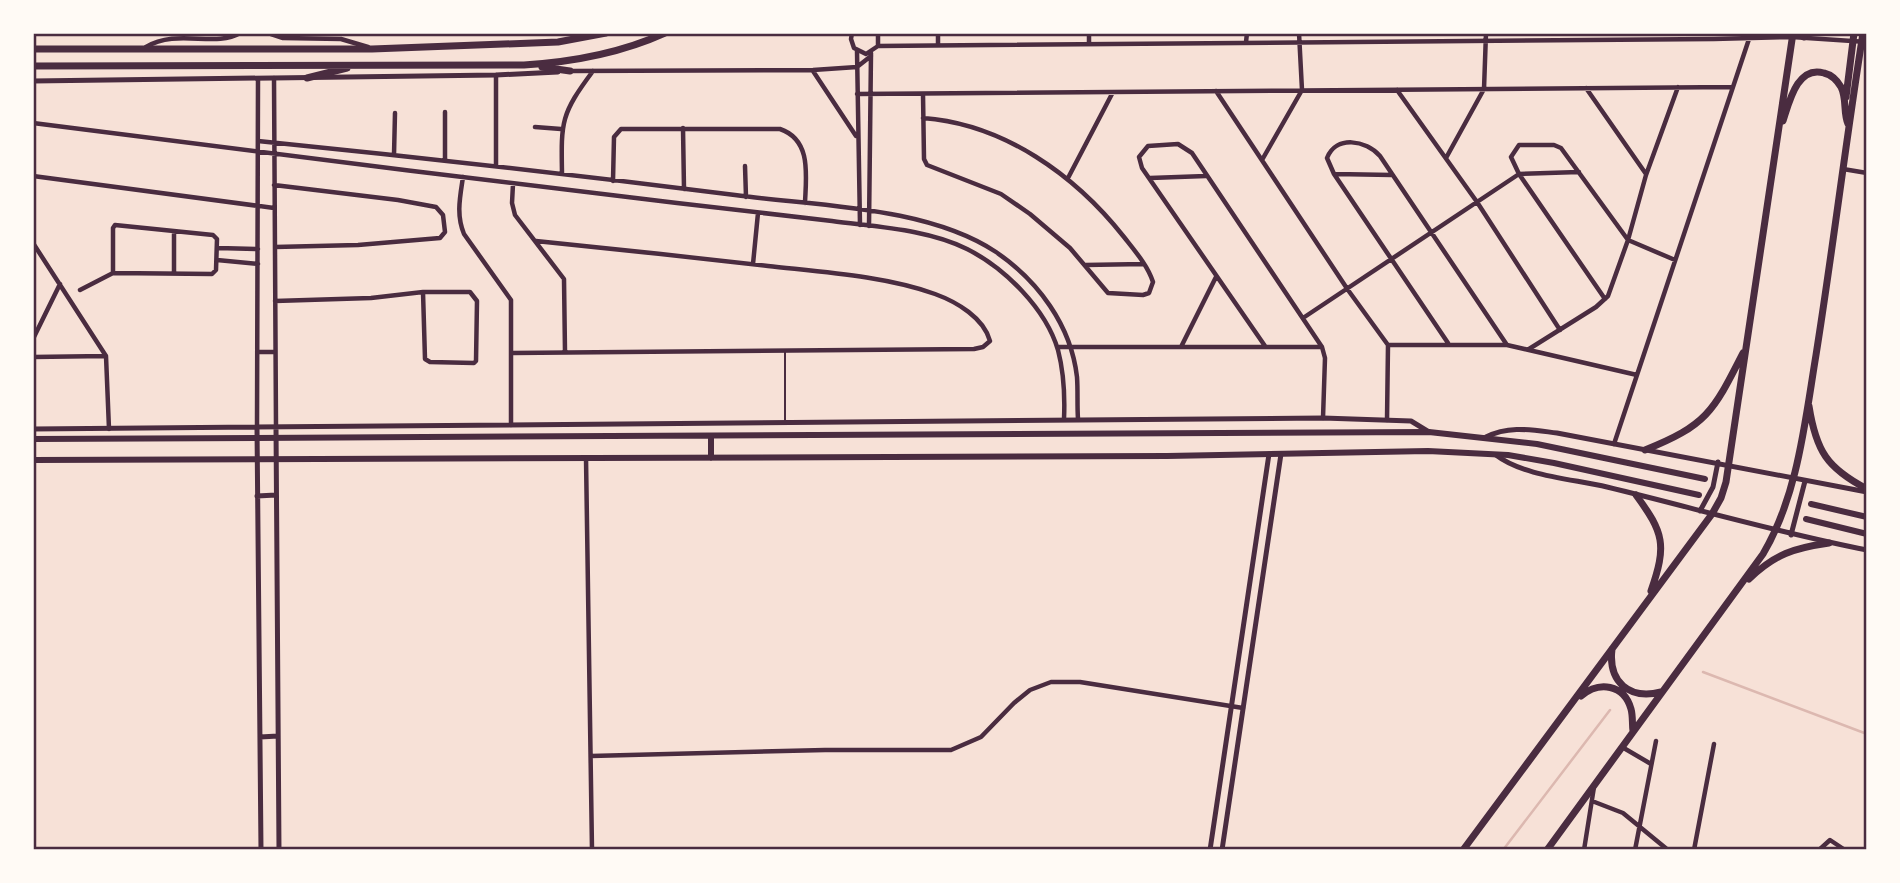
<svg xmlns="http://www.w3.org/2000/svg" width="1900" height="883" font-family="'Source Sans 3',sans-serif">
<rect width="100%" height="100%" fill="#f7e1d7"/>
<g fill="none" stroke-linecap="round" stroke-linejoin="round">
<path stroke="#dcb8b0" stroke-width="2.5" d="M1703 672 1867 734
M1503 850 1610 710"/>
<path stroke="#4a2c40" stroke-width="2" d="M785 420V352"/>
<path stroke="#4a2c40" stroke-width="4.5" d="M268 33 283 38 341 39 368 47
M852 33 851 39 854 48 866 54 878 46V33
M938 33V45
M1089 33V44
M1246 42 1247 33
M878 46 1714 39 1792 37 1867 42
M146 47C177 28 215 48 240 33
M857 51 860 225
M570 71 813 70 857 67 871 56
M813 71 856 136
M496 75V166
M274 78 276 427
M1586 88 1646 174
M1397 90 1477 202 1560 330
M1216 91 1348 290 1388 345
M857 94 1732 87
M923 118C1004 124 1075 175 1124 237 1135 251 1148 266 1153 282L1149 293 1143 295 1108 293 1070 248 1030 214 1001 194 927 165 924 159 923 94
M33 123C248 150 462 178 677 203 728 209 780 215 832 221 876 227 927 229 967 249 1005 268 1046 309 1058 350 1064 373 1065 396 1064 419
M535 127 561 129
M683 128 684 189
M258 141C417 157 576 175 735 195 816 206 927 206 996 252 1038 281 1071 325 1077 377 1078 391 1077 405 1078 419
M394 155 395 113
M1446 158 1484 89 1486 33
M1262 160 1302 90 1299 33
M445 161V112
M745 166 746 197
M1843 169 1867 173
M562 173C561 121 561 114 593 71
M1335 174 1392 175
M33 176 274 208
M463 177C460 197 456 215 464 234L511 300V425
M1068 178 1113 92
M1150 178 1206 176
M613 181 614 137 621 129H780C812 140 806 176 805 203
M513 184 512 203 515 215 564 279 565 352
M274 185 398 200 436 207 443 215 445 232 440 238 358 245 275 247
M869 226 871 53
M33 243 106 356 109 429
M218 248 258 249
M217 260 258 264
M753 264 758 213
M1085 265 1144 264
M174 273V231
M80 290 113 273 212 274 216 270 217 239 213 235 115 225 113 228V273
M1605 299 1519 174 1511 157 1519 145H1554L1561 148 1628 240 1675 260
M275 301 371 298 423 292H470L477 301 476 361 474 363 430 362 425 359 423 292
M1303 318 1519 174 1579 172
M33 339 60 284
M1448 343 1334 174 1327 158C1336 135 1366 140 1380 156L1507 345
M1388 345H1507L1637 375
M1265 346 1142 168 1139 157 1148 146 1178 144 1192 153 1322 347 1325 358 1323 418
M1057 347H1322
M1181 347 1216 277
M1529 349 1596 307 1608 296 1628 240 1646 175 1678 87
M258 352H275
M512 353 974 349 983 347 990 341C984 318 957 302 935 294 885 276 822 272 768 266 691 257 613 249 536 241
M33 357 106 356
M1387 420 1388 345
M257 428 258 79
M1614 444 1750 36
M586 458 592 850
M1622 747 1651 764
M591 756 825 750H951L981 737 1014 703 1030 690 1051 682H1080L1243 708
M1592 801 1623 813 1668 850
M1584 850 1594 787
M1635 850 1656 741
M1694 850 1714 744
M1819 850 1830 840 1845 850"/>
<path stroke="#4a2c40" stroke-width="5" d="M33 81 496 75 558 72
M276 427 279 850
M257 428 261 850
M33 429 1323 418 1411 421 1429 432
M257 496 276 495
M260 737 278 736
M1210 850 1269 454
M1222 850 1281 454"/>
<path stroke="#4a2c40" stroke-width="5" d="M1486 437C1509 425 1532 430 1557 433L1867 492
M1496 455C1523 476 1573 479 1607 487 1694 508 1779 533 1867 550
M1700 511 1713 487 1718 462
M1791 535 1805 481"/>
<path stroke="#4a2c40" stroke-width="6" d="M711 436V458
M33 439 1429 432 1537 444 1705 479
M33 460 1167 456 1428 451 1508 455 1554 463 1699 495
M1811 504 1867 517
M1806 519 1867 534"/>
<path stroke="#4a2c40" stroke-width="7" d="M1804 37 1805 33
M33 49H372L558 42 606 33
M33 66 524 65C572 62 621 53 665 33
M542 67 570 71
M307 78 347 68
M1846 97 1854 33
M1783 121C1789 103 1797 65 1824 73 1832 75 1837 80 1841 87 1847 99 1843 112 1848 124
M1809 406C1816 451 1827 468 1867 489
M1645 450C1707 425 1713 412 1743 353
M1636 495C1664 533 1667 545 1651 591
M1749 579C1775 554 1794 548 1829 543
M1612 649C1608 682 1629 700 1661 692
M1581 696C1599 681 1624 684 1631 709 1633 716 1632 724 1633 731
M1463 850 1712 514 1721 498 1726 482 1793 33
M1547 850 1763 554C1798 495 1805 421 1816 355 1833 248 1846 140 1863 33"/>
</g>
<rect width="1900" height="883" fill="none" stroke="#fffaf5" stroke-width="70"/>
<rect x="35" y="35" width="1830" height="813" fill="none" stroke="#4a2c40" stroke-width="2.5"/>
</svg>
